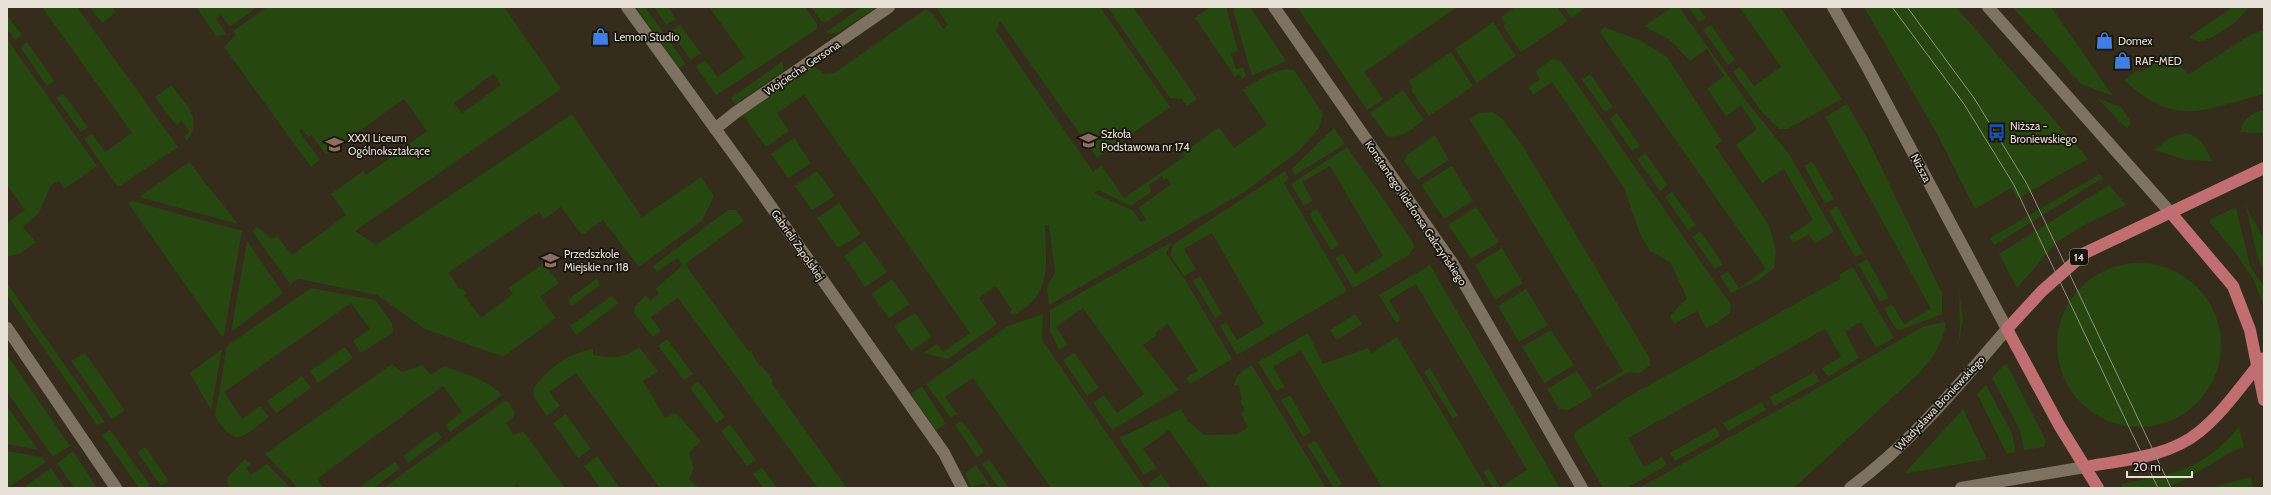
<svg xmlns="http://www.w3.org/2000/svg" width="2271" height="495" font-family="Cabin,sans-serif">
<rect width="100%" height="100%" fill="#352c1c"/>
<path fill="#26470f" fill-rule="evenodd" d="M42 7H77L178 147 118 187 84 139 92 134 105 152 132 133Z
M90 7H112L116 12 102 23Z
M196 7H257L230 27 221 15 216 19 227 35 216 36Z
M267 7H504L561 89 355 231 376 245 572 114 642 217 701 177 714 196 702 221 639 267 603 220 582 235 561 207 545 219 539 212 448 273 460 289 462 287 467 293 464 295 481 318 513 294 508 288 544 263 559 283 540 297 556 318 503 357 425 329 377 295 299 279 290 284 252 231 257 227 272 239 277 236 292 255 346 215 331 194 363 171 366 175 427 131 404 99 326 155 312 135 308 137 302 129 299 131 320 160 311 167 224 47 236 35 233 31ZM493 74 501 85 462 113 454 103Z
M636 7H645L686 64 679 68Z
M654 7H668L676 19 666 25Z
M709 7H805L817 24V29L716 95 696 67 705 60 718 77 745 57Z
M811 7H848L826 22 821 21Z
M862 7H877L837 33 830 34 826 32Z
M936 7H1100L1170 107 1097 158 1000 21 996 31 1093 172 1101 165 1124 198 1185 156 1183 153 1219 127 1234 148 1267 125 1243 90C1256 81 1278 66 1294 70L1323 114 1319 128 1299 151 1244 192 1049 305 1047 287 1055 272 1049 225H1045C1046 263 1053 296 1013 315L1009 313 1012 310 996 286 979 298 997 324 948 359 923 353 937 344 943 352 970 333 804 95 777 113 789 131 766 147 743 115 814 66 825 74 834 73 926 9 934 15 943 29 948 25ZM1162 176 1164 180 1167 178 1171 184 1138 208 1146 219 1141 222 1132 210 1094 193 1099 190 1130 206 1151 192 1149 185Z
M1107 7H1133L1197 99 1187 106 1182 99 1170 98Z
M1210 7H1227V10L1238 51 1231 53 1236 69 1243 67 1246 76 1242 79 1239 74 1235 77 1195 18Z
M1235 7H1250L1286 61 1252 76 1233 11Z
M1297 7H1457L1364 72 1383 99 1367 110Z
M1515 7H1557L1567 21 1521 52 1503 26 1505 24 1501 17Z
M1564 7H1587L1571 18Z
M1672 7H1679L1748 103 1789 154 1834 232 1815 244 1809 234 1793 243 1789 236 1813 220 1784 169 1762 183 1736 145 1757 129 1741 105 1726 116 1707 88 1724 76 1707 49 1690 61 1670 40 1644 26Z
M1688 7H1698L1706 18 1699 22Z
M1739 7H1780L1842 99 1787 129H1779L1762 112 1733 72 1740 67 1754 86 1781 67Z
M1864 7H1956L2088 159 2017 199 2011 188 1975 209 1937 134Z
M2012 7H2051L2113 96 2081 84Z
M2233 7H2248C2244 18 2210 43 2198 41 2195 40 2192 38 2189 37Z
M7 15 22 35 15 40 7 29Z
M1493 22 1516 56 1477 83 1455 49Z
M680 25 701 53 691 60 670 32Z
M1711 25 1735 60 1728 65 1703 30Z
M1604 27 1642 41 1667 57 1722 141 1715 146 1769 225 1776 251 1774 268 1759 280 1731 293 1720 276 1728 271 1739 288 1766 269 1600 32Z
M2261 31H2264V94C2203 110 2176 128 2124 80L2138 70 2141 72 2171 53 2188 75 2250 35Z
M7 39 97 166 64 189 59 181 51 185 39 213 23 227 36 242 19 254 7 257V223L25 210 7 185Z
M27 42 54 81 47 86 20 47Z
M1451 52 1473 86 1429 116 1411 90 1413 88 1409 81Z
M1553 59 1561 61 1731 305 1730 313 1717 323 1706 328 1697 311 1674 324 1670 316 1687 298 1670 262 1650 251 1640 234 1624 188 1552 82 1533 95 1528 87 1540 79 1535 71Z
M783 61V71L735 104 731 98Z
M1590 74 1613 107 1605 112 1582 80Z
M172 85C185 106 204 116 187 141L184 137 190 132 182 121 176 125 155 97Z
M1403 90 1424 120C1412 129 1402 139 1387 136L1370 113Z
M63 93 88 127 81 132 56 98Z
M2097 98 2121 107 2131 122 2127 129Z
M1847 104 1867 138 1942 293V314L1901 330 1896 329 1884 309 1892 304 1904 324 1931 309 1825 117Z
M2264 110V133L2240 132C2244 118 2250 114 2264 110Z
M1494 112 1503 120 1523 146 1649 357 1651 365 1639 373 1629 372 1597 390 1595 388 1623 371 1470 120 1479 113Z
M1617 113 1640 146 1632 151 1610 119Z
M1334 128 1345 144 1295 175 1292 169Z
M2186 133C2201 136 2206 149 2212 161L2186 160 2154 150 2171 137Z
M1435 135 1449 160 1418 180 1404 161 1408 154Z
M794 138 811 163 788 178 771 154Z
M1347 147 1413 242 1414 248 1409 255 1353 288 1335 258 1343 253 1355 273 1383 256 1330 166 1302 182 1313 201 1304 206 1291 184Z
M1645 153 1668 185 1660 191 1637 159Z
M1812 161 1834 199 1825 204 1804 166Z
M189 162 238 224 139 197Z
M1452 166 1473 201 1444 219 1421 185Z
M817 171 835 196 812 210 795 186Z
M1285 171 1289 178 1284 183 1347 291 1237 355 1220 326 1226 322 1237 340 1264 324 1212 233 1184 249 1196 269 1184 276 1170 255 1173 246 1178 241Z
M2100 174 2103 178 1994 245 1990 238Z
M2109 185 2126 205 2086 224 2057 242 2017 288 1999 254Z
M1672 192 1696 225 1688 230 1665 197Z
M132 201 242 231 224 335 222 337 128 203Z
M839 203 861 234 838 248 817 218Z
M2244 203 2264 239V270C2252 250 2253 225 2244 203Z
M1837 206 1863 253 1855 257 1829 211Z
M1476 207 1499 242 1471 259 1448 225Z
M2236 207 2250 266 2264 287V306L2253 279 2235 252 2209 222 2211 219Z
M1317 209 1339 245 1331 250 1309 214Z
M728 210H736L744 221 685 264 749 352 751 351 759 366 761 365 772 379V384L847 488H818L678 298 651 317 661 331 653 337 634 313 635 306 646 295 650 301 659 294 655 289 683 265 677 258 657 272 653 266Z
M1700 231 1723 264 1715 269 1692 237Z
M247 241 283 293 231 332Z
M865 241 887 272 865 287 844 256Z
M1172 242 1166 253 1186 281 1232 359 1190 384 1186 378 1198 371 1168 324 1155 333 1157 335 1143 345 1179 390 1112 430 1093 403 1104 395 1117 413 1144 394 1083 308 1056 327 1068 345 1059 350 1050 331V310Z
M1502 248 1523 283 1495 300 1475 265Z
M1867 259 1889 298 1880 302 1858 264Z
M2057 345a82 82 0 1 1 164 0a82 82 0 1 1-164 0Z
M1430 265 1560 488H1493L1483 471 1489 468 1500 487 1527 470 1416 284 1389 300 1401 320 1396 323 1379 295Z
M1853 267 1894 338 1876 348 1861 322 1845 331 1859 358 1828 377 1822 368 1841 357 1825 329 1628 438 1644 467 1662 457 1667 465 1627 488H1603L1574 437 1575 432 1628 397 1840 279V274Z
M1200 276 1222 314 1215 318 1193 281Z
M597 278 600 285 572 306 568 300Z
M892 279 910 304 889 318 871 294Z
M7 284 9 286 105 422 97 425 7 295Z
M311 288 375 300 392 323 393 332 361 353 353 341 370 329 351 303 224 392 242 419 260 406 269 417C242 437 236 450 215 416L227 346Z
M1526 289 1548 325 1519 342 1498 306Z
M1959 291 1963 319 1958 347 1960 325Z
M612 296 619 303 576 335 570 326Z
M915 313 932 337 911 351 894 326Z
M1043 314 1042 337 1044 343 1145 488H1051L973 378 945 397 957 414 951 418 926 384 1008 326Z
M1355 314 1362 324 1337 340 1330 330Z
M1944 322 1946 323C1942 346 1932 359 1917 375L1794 488H1639L1830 381 1913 332 1925 326Z
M1551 330 1574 365 1544 383 1522 347Z
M1308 333 1323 364 1368 348 1371 353 1397 337 1487 488H1382L1301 351 1273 367 1285 387 1276 391 1258 362Z
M667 339 693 374 684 380 658 346Z
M345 347 353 358 318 383 310 371Z
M639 347 658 371 643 381 665 418 676 413 701 441 689 453 694 468 689 479 699 488H660L576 373 550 392 560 406 547 416 534 398 533 389C549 368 566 354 593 349V355C611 358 624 359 639 347Z
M222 349 211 410 190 373Z
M1074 352 1099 388 1087 396 1063 360Z
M85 353 125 410 112 419 71 361Z
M7 355 70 446 53 457 7 392Z
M392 364 402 372 422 365 431 375 444 366C465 374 486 379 502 395L450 432 445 425 462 412 443 386 317 479 324 488H296L291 480 265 454Z
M2007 364 2046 441 2044 447 2024 450 2020 430 1992 378 2004 365Z
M1252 365 1326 488H1210L1169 430 1143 449 1157 468 1144 475 1119 438 1181 409 1188 421 1204 435 1237 434 1248 427 1241 414 1245 410 1240 401 1242 400 1239 385 1234 386C1236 374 1243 370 1252 365Z
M1430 368 1458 416 1453 419 1424 372Z
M1577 371 1593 396 1568 410 1559 409 1547 389Z
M1814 372 1820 381 1774 406 1770 397Z
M302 376 311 388 276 413 267 401Z
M698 381 725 417 716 423 690 388Z
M1986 385 2012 433 2016 452 2007 454 1977 394Z
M922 386 946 424 936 430 911 394Z
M1290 395 1311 432 1303 437 1281 400Z
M504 401 508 402 515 412 513 418 506 423 514 435 523 431 565 488H520L517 484 511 488H383Z
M1762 402 1766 410 1728 431 1723 423Z
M7 406 37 448 38 450 7 444Z
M1963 409 1987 459 1904 474Z
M566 414 591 449 578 458 553 423Z
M962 421 984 452 977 457 955 425Z
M730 424 756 460 747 466 721 431Z
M1716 427 1720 436 1675 461 1670 453Z
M2239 427 2244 447C2216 456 2187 485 2160 488 2148 489 2135 488 2123 488L2121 484C2174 474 2202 471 2239 427Z
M110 430 150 485 146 488H139L102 435Z
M437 431 442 438 408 463 403 456Z
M1315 440 1342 484 1334 488 1307 445Z
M145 447 169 481 161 486 137 452Z
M7 451 42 457 46 462 7 488Z
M73 451 97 488H74L57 463Z
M597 456 620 488H600L584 466Z
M245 459 251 465 246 468 251 475 267 464 291 488H229L227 478Z
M989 459 1009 488H999L982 464Z
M395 462 400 468 374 488H362L361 486Z
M976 465 992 488H987L985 483 971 487 965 473Z
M762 467 777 488H763L753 474Z
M51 468 65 488H23Z
M1161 474 1171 488H1151L1148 484Z
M2251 477 2253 488H2211L2216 486Z"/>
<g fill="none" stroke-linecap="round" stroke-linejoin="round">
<path stroke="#7e7361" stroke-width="12" d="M627 7 756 185 944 453 962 488
M1274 7 1453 264 1582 488
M715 129 735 113 889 7
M7 328 116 488"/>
<path stroke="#7e7361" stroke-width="12" d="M1833 7 1865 63 2007 329C1958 386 1911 443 1850 488
M1988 7 2170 212
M1961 488 2085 467"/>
<path stroke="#c16e73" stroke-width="12" d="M2170 212 2233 286 2250 330 2264 400
M2085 467C2122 460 2169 457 2199 432 2224 412 2243 383 2264 358
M2098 488 2059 425 2007 329 2042 291 2085 253 2264 168"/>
<path stroke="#948d80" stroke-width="1" d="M1892 7 1964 104 2014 185 2158 488
M1907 7 1974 98 2027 184 2171 488"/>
</g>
<defs>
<symbol id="shop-bare" viewBox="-9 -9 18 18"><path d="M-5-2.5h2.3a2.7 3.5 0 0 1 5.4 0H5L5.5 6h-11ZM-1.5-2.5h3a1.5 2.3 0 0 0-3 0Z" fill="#3f7fe0" stroke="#19150e" stroke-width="2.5" paint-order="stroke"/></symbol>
<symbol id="bus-bare" viewBox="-9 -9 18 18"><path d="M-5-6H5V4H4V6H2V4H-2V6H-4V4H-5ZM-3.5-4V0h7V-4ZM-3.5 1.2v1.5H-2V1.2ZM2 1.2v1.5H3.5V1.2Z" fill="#1a4fb4" stroke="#19150e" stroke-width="2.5" paint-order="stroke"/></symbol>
<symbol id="school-bare" viewBox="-9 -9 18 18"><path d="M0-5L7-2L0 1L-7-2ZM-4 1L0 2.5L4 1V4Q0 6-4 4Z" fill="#8d6e63" stroke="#19150e" stroke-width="2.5" paint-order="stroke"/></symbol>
</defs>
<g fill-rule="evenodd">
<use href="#shop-bare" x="588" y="24" width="25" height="25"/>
<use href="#shop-bare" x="2092" y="28" width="25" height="25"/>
<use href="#shop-bare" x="2110" y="48" width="25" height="25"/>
<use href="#bus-bare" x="1984" y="120" width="25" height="25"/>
<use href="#school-bare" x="1076" y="128" width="25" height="25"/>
<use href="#school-bare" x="322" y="132" width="25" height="25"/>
<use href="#school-bare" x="538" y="248" width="25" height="25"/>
</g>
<g text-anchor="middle" stroke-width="3.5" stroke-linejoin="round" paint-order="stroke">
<rect fill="#19150e" stroke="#a8a39a" stroke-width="1" x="2070" y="249" width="18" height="16" rx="3"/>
<g font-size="10" font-weight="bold" fill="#e6e0d6">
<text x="2079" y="261">14</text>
</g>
<g font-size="11" fill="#e6e0d6" stroke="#19150e" text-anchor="start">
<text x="614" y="41">Lemon Studio</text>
<text x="2118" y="45">Domex</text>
<text x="2135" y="65">RAF-MED</text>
<text x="2010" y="130">Niższa -<tspan x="2010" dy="13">Broniewskiego</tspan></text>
<text x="1101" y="138">Szkoła<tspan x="1101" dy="13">Podstawowa nr 174</tspan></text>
<text x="348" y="142">XXXI Liceum<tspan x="348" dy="13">Ogólnokształcące</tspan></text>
<text x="564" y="258">Przedszkole<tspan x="564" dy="13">Miejskie nr 118</tspan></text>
</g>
<g font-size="11" fill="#e6e0d6" stroke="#19150e">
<text transform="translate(802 68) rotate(-34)" y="4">Wojciecha Gersona</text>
<text transform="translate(1921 168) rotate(62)" y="4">Niższa</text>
<text transform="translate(1416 213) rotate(56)" y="4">Konstantego Ildefonsa Gałczyńskiego</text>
<text transform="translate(798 245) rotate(55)" y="4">Gabrieli Zapolskiej</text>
<text transform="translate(1940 403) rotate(-47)" y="4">Władysława Broniewskiego</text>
</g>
</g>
<rect width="2271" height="495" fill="none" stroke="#e6e0d6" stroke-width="16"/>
<path d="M2127 471v6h65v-6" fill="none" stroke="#e6e0d6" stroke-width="2"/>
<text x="2133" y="471" font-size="12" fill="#e6e0d6" stroke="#19150e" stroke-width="3" paint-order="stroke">20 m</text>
</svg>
